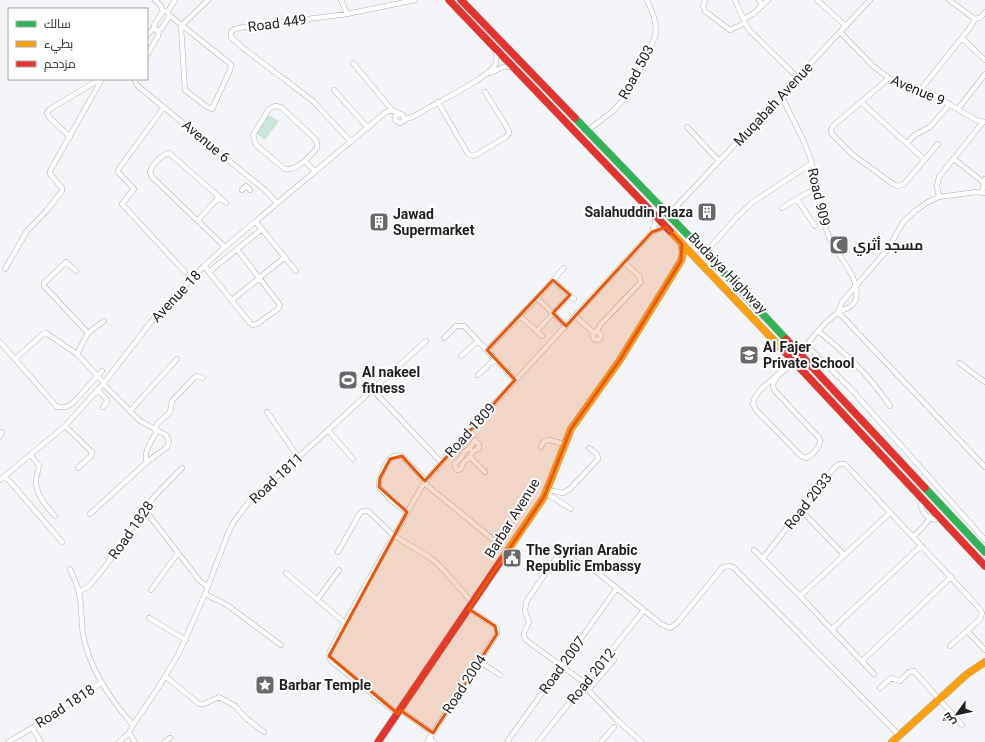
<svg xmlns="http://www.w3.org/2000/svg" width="985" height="742" font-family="Roboto,Cairo,sans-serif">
<rect width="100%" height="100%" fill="#f4f5f8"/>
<path fill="#cbe6d8" d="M269 115 279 121 265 140 255 133Z"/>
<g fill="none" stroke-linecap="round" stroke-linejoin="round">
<defs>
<path id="street" d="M155 0 161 6 163 11
M341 0 347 14
M705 0 703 6 705 11 730 30 745 23
M735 0 745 23 750 31 798 78
M759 0 762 5
M817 0 846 26
M949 0 975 19 980 18 985 12
M163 11H168L169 17 161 29 157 31 155 29 154 25Z
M168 11 175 0
M169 15 228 62 231 65 230 70 212 109 207 107 185 90 181 26 208 0
M743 19 753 14 768 0
M840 32 873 66 889 78 932 94 976 120 985 122
M147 35 154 28
M962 38 985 60
M147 55 158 36 159 31
M353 63 392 110
M490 73 503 67H512
M889 78 833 126 831 130 832 134 853 155 893 184 898 186 904 184 938 144
M135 79 136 83 139 87 266 191 277 203
M921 89 969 29 975 19
M334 90 368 128
M781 95C791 117 806 141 812 164 819 190 819 216 831 241 839 258 860 277 856 298 854 309 843 308 836 314 823 324 808 340 802 355
M438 102 468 154 474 156 506 137 509 133 508 129 485 92
M861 102 925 160
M275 106 281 107 315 139 317 143V148C309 156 298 171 285 169L256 145 253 135 269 109Z
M164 107 118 170V172L134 189 122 204 185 272
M958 109 985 74
M405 119 413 117C429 106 489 78 495 65 498 60 496 55 496 50
M687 127 719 161
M587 131 613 111 623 100 629 92 655 37C658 23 652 12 647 0
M70 137 49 117 47 113 50 109 100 79
M351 142 313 101 243 48 231 37V32L235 29 244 27 347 14 415 0
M907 144 913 136 930 127 950 104
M954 159 983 182
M305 161 315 172
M242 190 246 186 250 190
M982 192 985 179
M985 193 977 192 939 197 928 202 915 211 903 222 888 249 842 302 838 312 985 467
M939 197 937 186 939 177 983 122
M797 199 815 226
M782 208 807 193 817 190
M664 211 672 210 676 207 870 0
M198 220 219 197
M256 222 296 271
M652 232 659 229 666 227
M225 247 152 177 150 172C152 165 161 155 169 153L226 203
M705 253 736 218 753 202 812 163
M204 266 250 323 253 325 257 324 278 309 280 305 237 249
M5 269 27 231 48 209 62 191V188L50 174V171L102 79
M76 271 66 262 44 283V286L88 333
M209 272 262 229
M553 280 574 299
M537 298 566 326
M232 300 285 257
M520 316 542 336
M575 316 594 333
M537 331 570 295
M597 331 600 325 641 282 639 276 625 263
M818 331C847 354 869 375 890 406
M593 336a4 4 0 1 1 8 0a4 4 0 1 1-8 0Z
M444 338 456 326H464L515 380
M0 342 57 407H66L73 403 102 371
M807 346 850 388 985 540
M487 350 537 298 564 268
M77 354 88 333 104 321
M461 356 478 341
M788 356C788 376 756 384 753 404L756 410 801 456 806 458C813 455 821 446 820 439L775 391 773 387C773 376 788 366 797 365
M15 359 43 334 46 333 77 354 104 383
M959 363 985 382
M478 375 495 359
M372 389 441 462
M98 390 107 400V402L103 407
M130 411 177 359
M267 412 298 457
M65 426 92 452 91 456 78 468
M155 430 157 424 170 412 172 401 194 378 197 376 203 378
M328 430 353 459
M0 436 2 432
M475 440 479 445V448L472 452 470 457 463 463 461 469 457 470 455 466V463L461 458 464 452 470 448Z
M541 447 543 442 549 440 564 444
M31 455 39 466C38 472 36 477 36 482 36 495 47 507 55 516
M470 457 485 472
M147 462C142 453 153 439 157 431
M6 477 62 542
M0 480 65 426 103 384 151 322 204 266 225 247 386 112C393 109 397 112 403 115L404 121 400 123 396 121 395 118 396 115 400 114
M424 483 496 542
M548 490 563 493 570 489 598 459 597 454 589 448
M546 493 571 509
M923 499 921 505C922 513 931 523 940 518
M145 510 199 580 208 587
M801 510 844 555
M407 512 393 502 379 487C378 480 386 461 392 457 395 455 398 455 402 456L426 481
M90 514 147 462 167 447 169 441 166 435 140 421 103 384
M913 537 924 526 930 518
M754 550 800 596 874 674
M338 552 360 513 363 511H368L393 535 429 557 438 564 473 603
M763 558 835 467 839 464H845L980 609 982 613 980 619 950 646
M70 569C74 579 79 588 80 598 82 610 81 622 83 634 89 669 110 699 133 725
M286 573 345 623
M151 590 178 553
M79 592 89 586 104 568 153 498 182 468
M205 594 227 605 281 645
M800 596 890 513
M317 600 339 570
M149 618 186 640
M832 629 921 546
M967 631 985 650
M614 660 588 690 618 721 642 742
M479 661 500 675
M862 661 951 577
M165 676 199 704H204L219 697 235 706 247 719 264 732
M585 683 526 640C521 633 527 629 529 622L525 611 526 602 560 552 567 550 572 552 661 624 670 628 677 623 723 567 730 566 734 568 899 735
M880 688 891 678 900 681 909 672 914 671 962 725
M400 710 433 733
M398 714 331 661 329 656 330 651 366 584 424 483 456 445 652 232 655 224V216
M32 728 41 742
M129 733 135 742
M429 738 434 742
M8 742 32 728 101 683
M119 742 129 733 133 725 158 688 179 653 205 594 227 536 233 523 248 503 426 341
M164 742 170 738
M427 742 497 634V629L495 626 469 609
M507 742 617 588
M538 742 644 610
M601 742 614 727"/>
<path id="fast" d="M575 118 710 258 786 339
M925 488 985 552"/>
<path id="slow" d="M670 231 784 351
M502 559 544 497 571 429 620 360 681 261 683 253 682 244
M892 742 967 674 985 662"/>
<path id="jam" d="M449 0 670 231
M461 0 575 118
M786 339 925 488
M784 351 985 566
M378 742 502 559"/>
</defs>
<use href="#street" stroke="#b0b1b3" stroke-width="5.5"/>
<use href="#fast" stroke="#b0b1b3" stroke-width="8"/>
<use href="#slow" stroke="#b0b1b3" stroke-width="8"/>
<use href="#jam" stroke="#b0b1b3" stroke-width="8"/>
<use href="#street" stroke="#fdfefe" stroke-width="4.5"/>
<use href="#fast" stroke="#30b455" stroke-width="7"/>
<use href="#slow" stroke="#ff9f0a" stroke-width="7"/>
<use href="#jam" stroke="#e5322d" stroke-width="7"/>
</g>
<path fill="#e8590c" fill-opacity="0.2" stroke="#e8590c" stroke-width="3" stroke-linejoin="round" d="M666 227 682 244 681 261 620 360 571 429 544 497 469 609 495 626 497 634 433 733 400 710 398 714 329 656 407 512 379 487 380 478 390 459 402 456 425 481 515 380 487 350 553 280 570 295 553 313 566 326 652 232Z"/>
<defs>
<symbol id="building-square" viewBox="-11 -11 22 22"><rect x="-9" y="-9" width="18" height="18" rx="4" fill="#69696c" stroke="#fff"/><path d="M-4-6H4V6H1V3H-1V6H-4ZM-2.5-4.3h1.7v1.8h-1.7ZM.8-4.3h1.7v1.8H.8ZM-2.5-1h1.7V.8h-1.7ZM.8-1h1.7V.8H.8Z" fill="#fff"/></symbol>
<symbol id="mosque-square" viewBox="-11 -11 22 22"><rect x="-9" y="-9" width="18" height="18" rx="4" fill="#69696c" stroke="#fff"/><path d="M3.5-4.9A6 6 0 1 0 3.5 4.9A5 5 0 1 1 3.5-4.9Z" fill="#fff"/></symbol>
<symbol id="school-square" viewBox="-11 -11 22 22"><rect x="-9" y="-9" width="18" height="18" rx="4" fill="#69696c" stroke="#fff"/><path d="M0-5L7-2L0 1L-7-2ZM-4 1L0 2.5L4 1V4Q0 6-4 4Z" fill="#fff"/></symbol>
<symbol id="stadium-square" viewBox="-11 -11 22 22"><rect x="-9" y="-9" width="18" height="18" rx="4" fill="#69696c" stroke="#fff"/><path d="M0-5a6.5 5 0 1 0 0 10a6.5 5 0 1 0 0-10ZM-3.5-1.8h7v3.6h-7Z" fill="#fff"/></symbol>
<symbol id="civic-square" viewBox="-11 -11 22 22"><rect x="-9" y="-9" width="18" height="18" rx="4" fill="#69696c" stroke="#fff"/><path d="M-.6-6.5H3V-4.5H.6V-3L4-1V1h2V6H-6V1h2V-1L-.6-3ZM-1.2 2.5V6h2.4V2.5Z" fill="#fff"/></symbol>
<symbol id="sight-square" viewBox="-11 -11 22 22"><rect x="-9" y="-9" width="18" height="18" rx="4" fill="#69696c" stroke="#fff"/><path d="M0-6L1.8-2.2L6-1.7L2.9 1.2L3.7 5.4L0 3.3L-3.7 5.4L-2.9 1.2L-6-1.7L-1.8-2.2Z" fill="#fff"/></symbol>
</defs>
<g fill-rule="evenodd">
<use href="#building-square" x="696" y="201" width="22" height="22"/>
<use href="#building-square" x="368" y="211" width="22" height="22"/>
<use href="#mosque-square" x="828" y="234" width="22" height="22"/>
<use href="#school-square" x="738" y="344" width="22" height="22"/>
<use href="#stadium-square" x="337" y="369" width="22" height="22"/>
<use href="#civic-square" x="501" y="547" width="22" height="22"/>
<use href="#sight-square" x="254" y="674" width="22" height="22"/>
</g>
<g text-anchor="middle" stroke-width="4" stroke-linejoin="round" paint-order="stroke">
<g font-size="14" fill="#1e1e20" stroke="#fff">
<text transform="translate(277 23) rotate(-8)" y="5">Road 449</text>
<text transform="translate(636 72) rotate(-62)" y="5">Road 503</text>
<text transform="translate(918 90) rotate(23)" y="5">Avenue 9</text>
<text transform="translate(773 104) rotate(-47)" y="5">Muqabah Avenue</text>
<text transform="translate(206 141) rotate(40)" y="5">Avenue 6</text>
<text transform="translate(819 197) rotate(77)" y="5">Road 909</text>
<text transform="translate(728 273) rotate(46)" y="5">Budaiya Highway</text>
<text transform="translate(176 296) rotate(-47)" y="5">Avenue 18</text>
<text transform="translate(470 430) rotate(-48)" y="5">Road 1809</text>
<text transform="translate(276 478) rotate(-43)" y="5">Road 1811</text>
<text transform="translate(808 501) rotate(-52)" y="5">Road 2033</text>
<text transform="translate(512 518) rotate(-58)" y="5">Barbar Avenue</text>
<text transform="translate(131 530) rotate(-55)" y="5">Road 1828</text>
<text transform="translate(562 665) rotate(-54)" y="5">Road 2007</text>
<text transform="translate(591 676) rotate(-51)" y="5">Road 2012</text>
<text transform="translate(464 684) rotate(-57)" y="5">Road 2004</text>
<text transform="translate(65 706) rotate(-33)" y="5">Road 1818</text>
</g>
<g font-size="14" font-weight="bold" fill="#1e1e20" stroke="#fff" text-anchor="start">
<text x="693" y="217" text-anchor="end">Salahuddin Plaza</text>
<text x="393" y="219">Jawad<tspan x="393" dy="16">Supermarket</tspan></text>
<text x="853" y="250">مسجد أثري</text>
<text x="763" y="352">Al Fajer<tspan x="763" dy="16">Private School</tspan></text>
<text x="362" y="377">Al nakeel<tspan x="362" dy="16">fitness</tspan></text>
<text x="526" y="555">The Syrian Arabic<tspan x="526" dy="16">Republic Embassy</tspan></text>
<text x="279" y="690">Barbar Temple</text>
</g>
</g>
<rect x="8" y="8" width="140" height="72" fill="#ffffff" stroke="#a5a5a6"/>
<rect x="16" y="21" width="20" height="6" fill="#30b455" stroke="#a5a5a6"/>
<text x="44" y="28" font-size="12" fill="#1e1e20">سالك</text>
<rect x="16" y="41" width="20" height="6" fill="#ff9f0a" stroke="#a5a5a6"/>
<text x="44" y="48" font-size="12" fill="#1e1e20">بطيء</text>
<rect x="16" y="61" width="20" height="6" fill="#e5322d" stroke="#a5a5a6"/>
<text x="44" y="68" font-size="12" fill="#1e1e20">مزدحم</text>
<g transform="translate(957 714) rotate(237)" stroke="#ffffff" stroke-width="3" paint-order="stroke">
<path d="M0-3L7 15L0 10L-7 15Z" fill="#1e1e20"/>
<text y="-6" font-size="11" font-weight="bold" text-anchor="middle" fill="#1e1e20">ش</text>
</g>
</svg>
